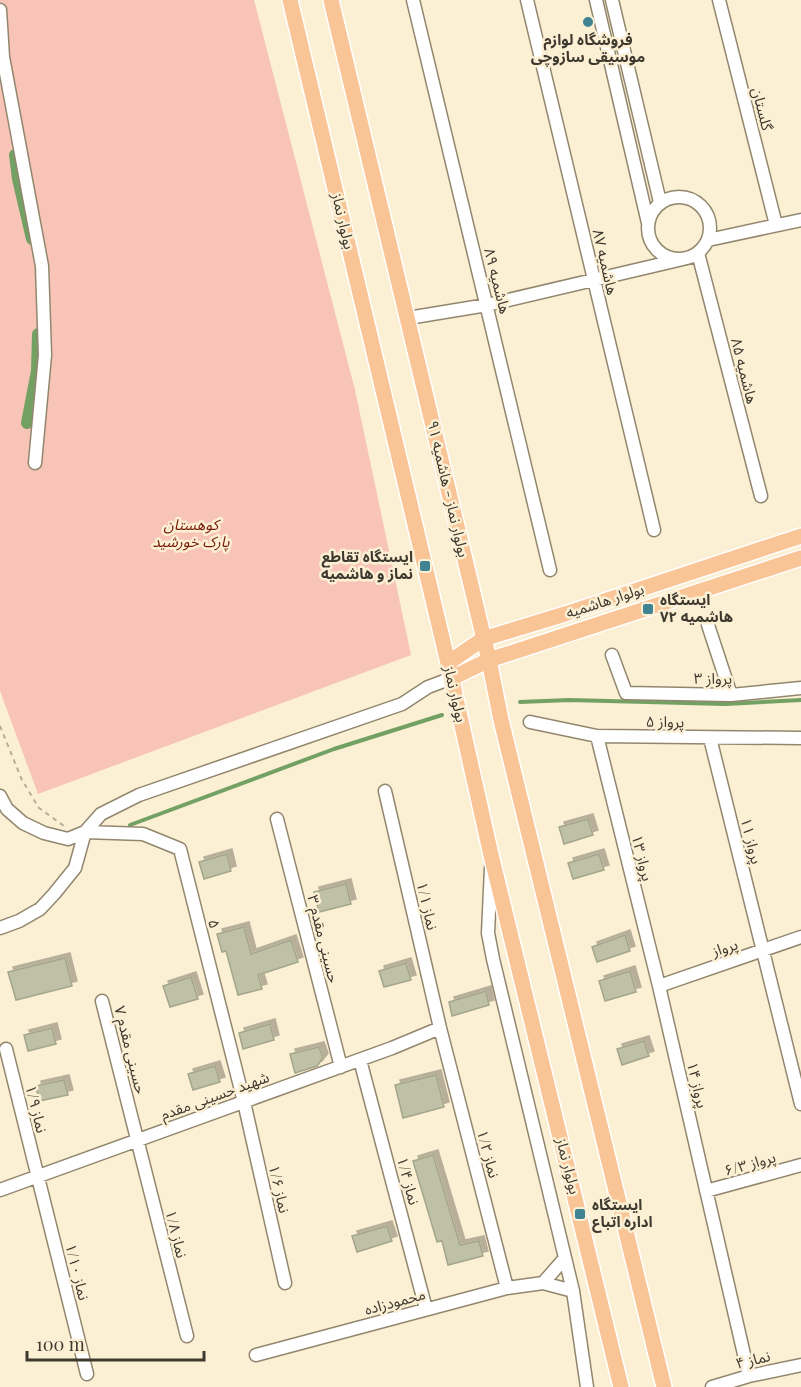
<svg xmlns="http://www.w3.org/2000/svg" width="801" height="1387" font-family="'Playfair Display','Noto Sans Arabic',serif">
<defs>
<filter id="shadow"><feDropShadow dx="5" dy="-5" stdDeviation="0" flood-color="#0004"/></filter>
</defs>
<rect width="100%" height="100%" fill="#fbefd4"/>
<path fill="#f8c4b7" d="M0 0H254L355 390 411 655 38 794 0 691Z"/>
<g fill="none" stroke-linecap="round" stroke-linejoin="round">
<path stroke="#73a063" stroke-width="4" d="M520 702 569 700 725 704 801 700
M130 825 334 749 442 715"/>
<path stroke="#73a063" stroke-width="12" d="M15 155 18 179 32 239
M27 423 37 371 38 334"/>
</g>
<path fill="#bfc1a6" stroke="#a3a68b" stroke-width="1.5" filter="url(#shadow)" d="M588 819 593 835 564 844 559 827Z
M227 854 231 871 204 879 199 862Z
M599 854 604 870 573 879 568 863Z
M346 884 351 904 319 912 314 892Z
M244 927 251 954 291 940 298 962 258 975 262 989 238 995 226 951 222 952 217 934Z
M625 935 630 951 597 962 592 947Z
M65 958 72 986 16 1000 8 972Z
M406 963 411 980 384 987 379 971Z
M630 971 636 992 605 1001 599 981Z
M191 977 198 999 170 1007 163 986Z
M486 991 489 1005 452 1016 449 1002Z
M270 1024 274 1040 243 1049 239 1033Z
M52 1028 56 1044 28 1051 24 1035Z
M644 1041 649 1056 622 1065 617 1049Z
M319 1047 323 1058 317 1066 295 1073 290 1054Z
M215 1066 220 1082 193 1090 188 1074Z
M436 1075 444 1107 403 1118 395 1085Z
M64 1080 68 1095 39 1101 36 1086Z
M433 1155 460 1245 479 1241 483 1256 448 1265 442 1241 437 1242 413 1161Z
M387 1226 392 1241 357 1252 352 1236Z"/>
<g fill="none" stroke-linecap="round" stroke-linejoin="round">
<defs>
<path id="minor" d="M413 0 550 570
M527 0 654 530
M596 0 648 223
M612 0 660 202
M719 0 776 225
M0 10 3 57 42 266 45 355 35 463
M648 228a31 31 0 1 1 62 0a31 31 0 1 1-62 0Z
M708 240 801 220
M698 253 761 496
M408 318 487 305 683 259
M708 625 731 695
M612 655 626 693 731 695 801 688
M530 722 597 736 801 738
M597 736 659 986 749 1376
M710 738 801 1104
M385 791 440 1028 507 1288
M0 796 7 809 23 823 44 833 68 839 85 832 143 834 180 849 244 1102 285 1283
M277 819 341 1067
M491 868 488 933 493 959 573 1291 587 1387
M0 928 19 921 40 909 54 894 75 868 85 832 101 814 139 795 402 704 428 687 452 678
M659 986 801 937
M102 1001 187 1336
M6 1049 87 1374
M360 1060 426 1309
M0 1190 392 1048 440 1028
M706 1191 801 1165
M543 1283 565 1258
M256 1355 507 1288 543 1283 573 1291
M712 1387 749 1376 801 1365"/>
<path id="major" d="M290 0 448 663 491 855 621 1387
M331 0 489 660 501 720 664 1387
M448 663 483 639 565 614 801 536
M452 678 489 660 801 558"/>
</defs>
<use href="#minor" stroke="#92876e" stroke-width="15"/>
<use href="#major" stroke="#fff" stroke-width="18"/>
<path stroke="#b8ae99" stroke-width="2" stroke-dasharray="4.5 4.5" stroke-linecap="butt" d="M0 726 22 780 39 808 64 826"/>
<use href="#minor" stroke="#fff" stroke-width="12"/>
<use href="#major" stroke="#f9c496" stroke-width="15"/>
</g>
<g fill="#408393" stroke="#fbefd4" stroke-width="2">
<circle cx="588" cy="22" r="6"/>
<rect x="419" y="560" width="12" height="12" rx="3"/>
<rect x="642" y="603" width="12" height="12" rx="3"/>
<rect x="574" y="1208" width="12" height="12" rx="3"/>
</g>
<g text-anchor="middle" stroke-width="5" stroke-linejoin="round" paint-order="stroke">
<g font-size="15" font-weight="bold" fill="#3e392f" stroke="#fbefd4" text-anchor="start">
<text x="588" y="45" text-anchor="middle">فروشگاه لوازم<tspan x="588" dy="17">موسیقی سازوچی</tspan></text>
<text x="413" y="562" text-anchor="end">ایستگاه تقاطع<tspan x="413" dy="17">نماز و هاشمیه</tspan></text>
<text x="660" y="605">ایستگاه<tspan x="660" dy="17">هاشمیه ۷۲</tspan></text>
<text x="592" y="1210">ایستگاه<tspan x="592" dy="17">اداره اتباع</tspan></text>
</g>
<g font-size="15" fill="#3e392f" stroke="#fbefd4">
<text transform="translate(762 109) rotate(76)" y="5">گلستان</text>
<text transform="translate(343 221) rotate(77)" y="5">بولوار نماز</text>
<text transform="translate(605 262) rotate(77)" y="5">هاشمیه ۸۷</text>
<text transform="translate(497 281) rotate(76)" y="5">هاشمیه ۸۹</text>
<text transform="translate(744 371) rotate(76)" y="5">هاشمیه ۸۵</text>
<text transform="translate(448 489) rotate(77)" y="5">بولوار نماز - هاشمیه ۹۱</text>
<text transform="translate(605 601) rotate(-18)" y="5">بولوار هاشمیه</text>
<text x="713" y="684">پرواز ۳</text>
<text transform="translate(455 694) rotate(77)" y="5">بولوار نماز</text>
<text transform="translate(665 722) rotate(1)" y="5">پرواز ۵</text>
<text transform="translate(751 841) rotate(76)" y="5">پرواز ۱۱</text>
<text transform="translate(642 858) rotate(76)" y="5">پرواز ۱۳</text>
<text transform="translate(427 906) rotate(77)" y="5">نماز ۱/۱</text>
<text transform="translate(214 924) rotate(76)" y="5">۵</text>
<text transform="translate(323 939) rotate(76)" y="5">حسینی مقدم ۳</text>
<text transform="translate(725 948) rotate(-18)" y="5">پرواز</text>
<text transform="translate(130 1050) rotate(76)" y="5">حسینی مقدم ۷</text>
<text transform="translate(697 1085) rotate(77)" y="5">پرواز ۱۴</text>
<text transform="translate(215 1096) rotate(-20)" y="5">شهید حسینی مقدم</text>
<text transform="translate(36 1109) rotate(76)" y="5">نماز ۱/۹</text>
<text transform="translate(488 1154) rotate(75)" y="5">نماز ۱/۲</text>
<text transform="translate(750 1164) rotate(-16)" y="5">پرواز ۶/۳</text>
<text transform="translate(568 1166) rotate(76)" y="5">بولوار نماز</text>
<text transform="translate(408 1181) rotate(75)" y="5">نماز ۱/۴</text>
<text transform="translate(279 1189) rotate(77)" y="5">نماز ۱/۶</text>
<text transform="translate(176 1234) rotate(76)" y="5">نماز ۱/۸</text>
<text transform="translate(77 1272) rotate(76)" y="5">نماز ۱/۱۰</text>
<text transform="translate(395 1302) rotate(-15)" y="5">محمودزاده</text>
<text transform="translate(753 1360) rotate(-14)" y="5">نماز ۴</text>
</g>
<g font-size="15" font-style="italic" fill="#761b06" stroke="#fbefd4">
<text x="191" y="530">کوهستان<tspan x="191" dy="17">پارک خورشید</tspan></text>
</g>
</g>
<path d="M27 1351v9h177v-9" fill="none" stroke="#3e392f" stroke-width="3"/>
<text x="36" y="1351" font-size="18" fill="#3e392f" stroke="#fbefd4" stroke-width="4.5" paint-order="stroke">100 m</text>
</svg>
